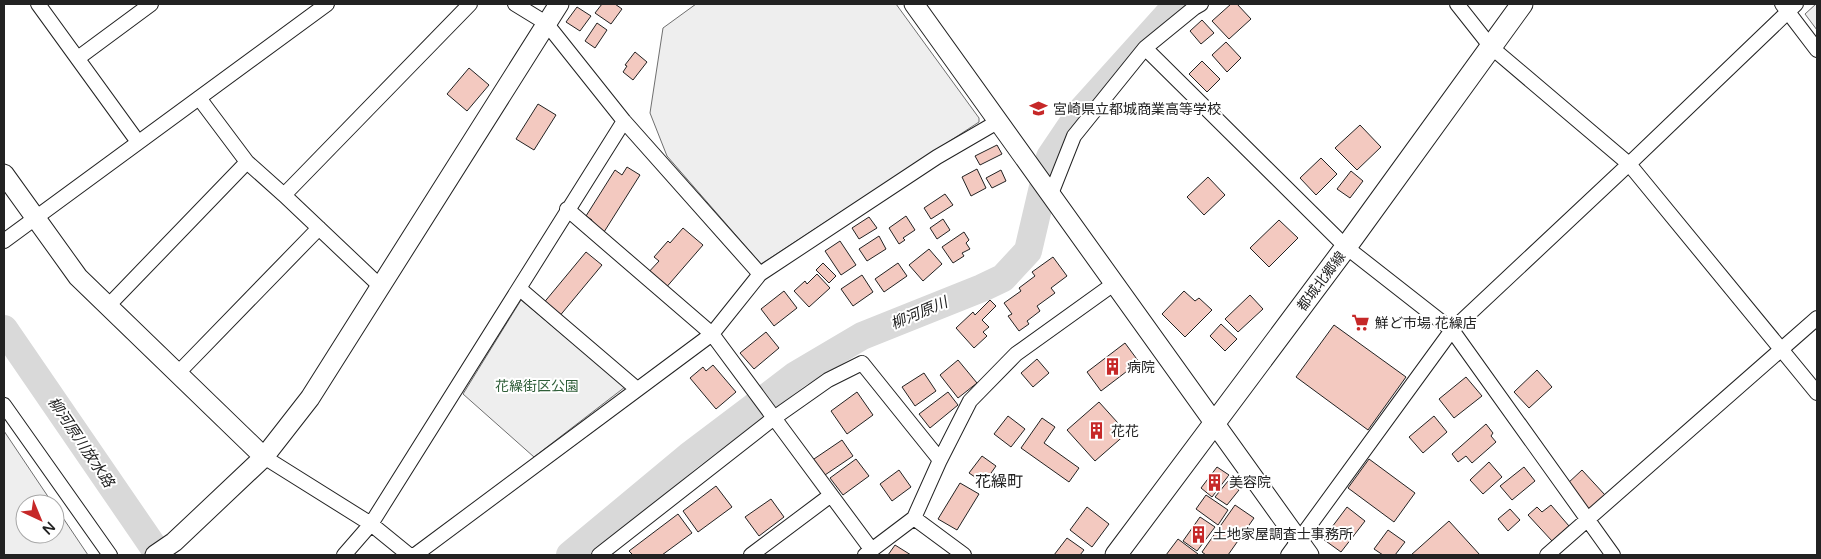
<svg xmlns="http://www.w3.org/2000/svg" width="1821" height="559" font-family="'Varela Round','Noto Sans JP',sans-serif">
<rect width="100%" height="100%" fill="#fff"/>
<path fill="#eee" stroke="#6f6f6f" d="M696 4H896L979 118V122L761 264 667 156 650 113 663 28Z
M1816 4H1817V30L1805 14Z
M521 300 625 387 534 457 463 394Z
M4 431 53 504H25V534H55V506L88 555H4Z"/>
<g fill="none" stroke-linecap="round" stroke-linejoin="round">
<path stroke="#d9d9d9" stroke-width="28" d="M4 329 159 555
M570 555 689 456 796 375 862 336 982 288 1003 278 1028 251 1050 157 1081 111 1172 10 1182 4"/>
</g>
<path fill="#f3c9c0" stroke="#222" d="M602 4H615L622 9 611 24 595 13Z
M1231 4H1237L1251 19 1229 39 1212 21Z
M577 7 591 16 580 31 566 22Z
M1202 20 1214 33 1201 44 1190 31Z
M597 23 607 30 595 48 585 41Z
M1226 42 1241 58 1227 72 1212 55Z
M635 52 647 62 633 80 623 72 627 66 625 65Z
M1202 61 1220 79 1207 92 1189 74Z
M469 68 489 85 467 111 447 94Z
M538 104 556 115 534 150 516 139Z
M1360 125 1381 147 1357 170 1335 148Z
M997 145 1002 154 980 165 975 156Z
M1321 158 1337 174 1316 195 1300 178Z
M627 167 640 175 604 232 590 224 592 220 586 216 615 170 622 175Z
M977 169 986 188 971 196 962 177Z
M1001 170 1006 181 992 188 986 178Z
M1351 171 1363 181 1350 198 1337 189Z
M1208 177 1225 195 1204 215 1187 197Z
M945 194 953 205 931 219 924 208Z
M906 216 915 230 903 238 905 240 899 244 889 228Z
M869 217 877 228 859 239 852 228Z
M943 219 950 230 937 239 930 228Z
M1279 220 1298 238 1269 267 1250 248Z
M683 228 703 245 664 290 646 275 659 261 654 257 668 241 670 243Z
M964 232 969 240 966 243 970 249 962 253 964 256 953 263 942 247Z
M879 236 886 249 867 261 859 249Z
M840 241 856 265 841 275 825 251Z
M929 249 942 264 923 281 909 265Z
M586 252 602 265 558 318 542 305Z
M1053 257 1067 276 1051 288 1055 293 1037 306 1040 311 1027 321 1029 324 1019 331 1008 316 1012 314 1004 303 1021 291 1019 288 1035 276 1032 272Z
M823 263 836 276 829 283 816 270Z
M898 263 907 276 884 292 875 279Z
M817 274 830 288 809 307 794 291 805 281 807 284Z
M862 275 873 292 853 306 841 289Z
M784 291 797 308 774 326 761 309Z
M1184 291 1195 301 1199 298 1212 310 1185 337 1162 314Z
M1250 295 1263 309 1238 332 1225 319Z
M990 300 996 306 982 320 989 327 983 332 987 336 974 348 956 328 973 312 975 315Z
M1221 324 1237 339 1225 351 1210 336Z
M1334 325 1406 377 1368 430 1296 377Z
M766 332 779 348 754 369 740 353Z
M1125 343 1139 362 1101 391 1087 372Z
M1037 359 1049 373 1033 387 1021 373Z
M958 360 977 383 958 398 940 375Z
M713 365 736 392 716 409 690 378 703 367 706 371Z
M1537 370 1552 387 1529 408 1514 392Z
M924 373 936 391 915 406 902 387Z
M1466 377 1482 396 1454 418 1439 399Z
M857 392 873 415 847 434 831 411Z
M948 392 958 405 930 428 919 414Z
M1099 402 1127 433 1095 461 1067 430Z
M1008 416 1025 429 1011 447 994 434Z
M1434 416 1447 432 1423 453 1409 437Z
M1042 418 1055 427 1044 443 1079 468 1069 482 1021 448Z
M1486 424 1493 433 1491 436 1496 442 1472 463 1466 456 1458 462 1452 454Z
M842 440 853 456 822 477 811 461Z
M982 456 996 466 984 483 969 473Z
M856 459 869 476 843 495 830 478Z
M1369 459 1415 493 1394 522 1348 488Z
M1489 462 1502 477 1483 494 1470 480Z
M1217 467 1229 475 1212 497 1201 488Z
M1524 467 1535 481 1512 500 1500 486Z
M899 470 911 487 892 501 880 484Z
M1582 470 1605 495 1589 509 1567 484Z
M1228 481 1239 490 1227 505 1215 497Z
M960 483 979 494 957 530 938 519Z
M716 486 732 507 698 532 683 511Z
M1206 495 1228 510 1218 525 1196 509Z
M771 499 784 517 759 536 745 517Z
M1235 505 1254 518 1228 555H1206L1202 552Z
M1551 505 1569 526 1552 541 1528 515 1537 507 1542 512Z
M1087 507 1109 524 1092 547 1070 530Z
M1347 507 1365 521 1341 552 1323 539Z
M1510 509 1520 520 1508 531 1498 519Z
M678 514 692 533 662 555H633L629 551Z
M1200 517 1215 527 1197 551 1183 541Z
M1449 521 1480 555H1411Z
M1388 530 1405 542 1395 555H1383L1374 549Z
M1067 538 1084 550 1080 555H1054Z
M1178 539 1198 554 1197 555H1166Z
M895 545 911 555H888Z"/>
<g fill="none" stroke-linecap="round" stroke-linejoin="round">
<defs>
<path id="street" d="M38 4 138 142
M515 4 546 23 624 121 760 274
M1201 4 1194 8 1145 48 1346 247 1452 330 1613 555
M1457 4 1491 47 1629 164 1817 393
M1782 4 1817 50
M78 58 151 4
M199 98 247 162 284 195 381 287
M1051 194 1074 136 1145 48
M284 195 470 4
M567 209 712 334 871 549
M4 241 327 4
M520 289 637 389
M108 306 247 162
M178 373 319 228
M4 405 110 555
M264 457 371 524 409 555
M914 518 964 555
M344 555 371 524 624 121
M415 555 712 334 760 274 937 157 999 121
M599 555 774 418 828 380 862 363 940 460
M751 555 831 495
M865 555 914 518 940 460 970 401 1016 354 1115 283
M1288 555 1452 330 1629 164 1796 4
M1547 555 1817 318"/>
<path id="secondary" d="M914 4 1309 555
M4 174 78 277 264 457
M155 555 174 542 264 457 310 398 559 4"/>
<path id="primary" d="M1116 555 1346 247 1522 4"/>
</defs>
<use href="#street" stroke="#222" stroke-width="16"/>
<use href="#secondary" stroke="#222" stroke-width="21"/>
<use href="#primary" stroke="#222" stroke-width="23"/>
<use href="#street" stroke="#fff" stroke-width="14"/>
<use href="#secondary" stroke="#fff" stroke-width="19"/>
<use href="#primary" stroke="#fff" stroke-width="21"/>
</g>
<defs>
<symbol id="school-bare" viewBox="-9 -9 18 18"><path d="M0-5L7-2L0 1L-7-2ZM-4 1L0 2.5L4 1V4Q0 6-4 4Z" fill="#c62828" stroke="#fff" stroke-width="2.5" paint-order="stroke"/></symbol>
<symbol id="supermarket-bare" viewBox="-9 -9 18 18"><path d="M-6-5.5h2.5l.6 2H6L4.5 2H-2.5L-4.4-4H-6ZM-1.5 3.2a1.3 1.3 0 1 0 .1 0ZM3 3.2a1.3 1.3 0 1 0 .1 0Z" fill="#c62828" stroke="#fff" stroke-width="2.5" paint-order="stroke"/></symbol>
<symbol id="building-bare" viewBox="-9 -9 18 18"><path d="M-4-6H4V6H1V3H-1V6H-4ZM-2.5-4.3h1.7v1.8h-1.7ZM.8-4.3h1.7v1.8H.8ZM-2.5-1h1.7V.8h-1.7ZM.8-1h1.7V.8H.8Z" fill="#c62828" stroke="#fff" stroke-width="2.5" paint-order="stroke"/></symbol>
</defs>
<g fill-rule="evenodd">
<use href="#school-bare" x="1026" y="96" width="25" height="25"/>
<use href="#supermarket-bare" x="1348" y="310" width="25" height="25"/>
<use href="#building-bare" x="1100" y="354" width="25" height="25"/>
<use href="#building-bare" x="1084" y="418" width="25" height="25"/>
<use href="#building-bare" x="1202" y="470" width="25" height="25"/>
<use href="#building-bare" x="1186" y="522" width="25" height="25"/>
</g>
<g text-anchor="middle" stroke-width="4" stroke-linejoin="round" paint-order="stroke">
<g font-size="14" fill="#222" stroke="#fff" text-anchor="start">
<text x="1053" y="114">宮崎県立都城商業高等学校</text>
<text x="1375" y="328">鮮ど市場 花繰店</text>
<text x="1127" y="372">病院</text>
<text x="1111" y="436">花花</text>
<text x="1229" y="487">美容院</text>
<text x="1213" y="539">土地家屋調査士事務所</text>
</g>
<g font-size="14" fill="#222" stroke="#fff">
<text transform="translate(1321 281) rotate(-53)" y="5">都城北郷線</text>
</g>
<g font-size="14" fill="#2f5e38" stroke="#fff">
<text x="537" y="391">花繰街区公園</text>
</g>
<g font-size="15" font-style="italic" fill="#222" stroke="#fff">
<text transform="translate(919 313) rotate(-23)" y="5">柳河原川</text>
<text transform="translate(81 442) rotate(56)" y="5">柳河原川放水路</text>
</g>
<g font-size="16" fill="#222" stroke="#fff">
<text x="999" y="487">花繰町</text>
</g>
</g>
<rect width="1821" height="559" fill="none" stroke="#222222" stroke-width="10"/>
<g transform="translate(40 519) rotate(136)"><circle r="24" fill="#ffffff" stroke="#a7a7a7"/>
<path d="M0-4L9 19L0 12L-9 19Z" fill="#c62828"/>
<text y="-8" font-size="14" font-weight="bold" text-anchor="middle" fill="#222222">N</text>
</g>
</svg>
